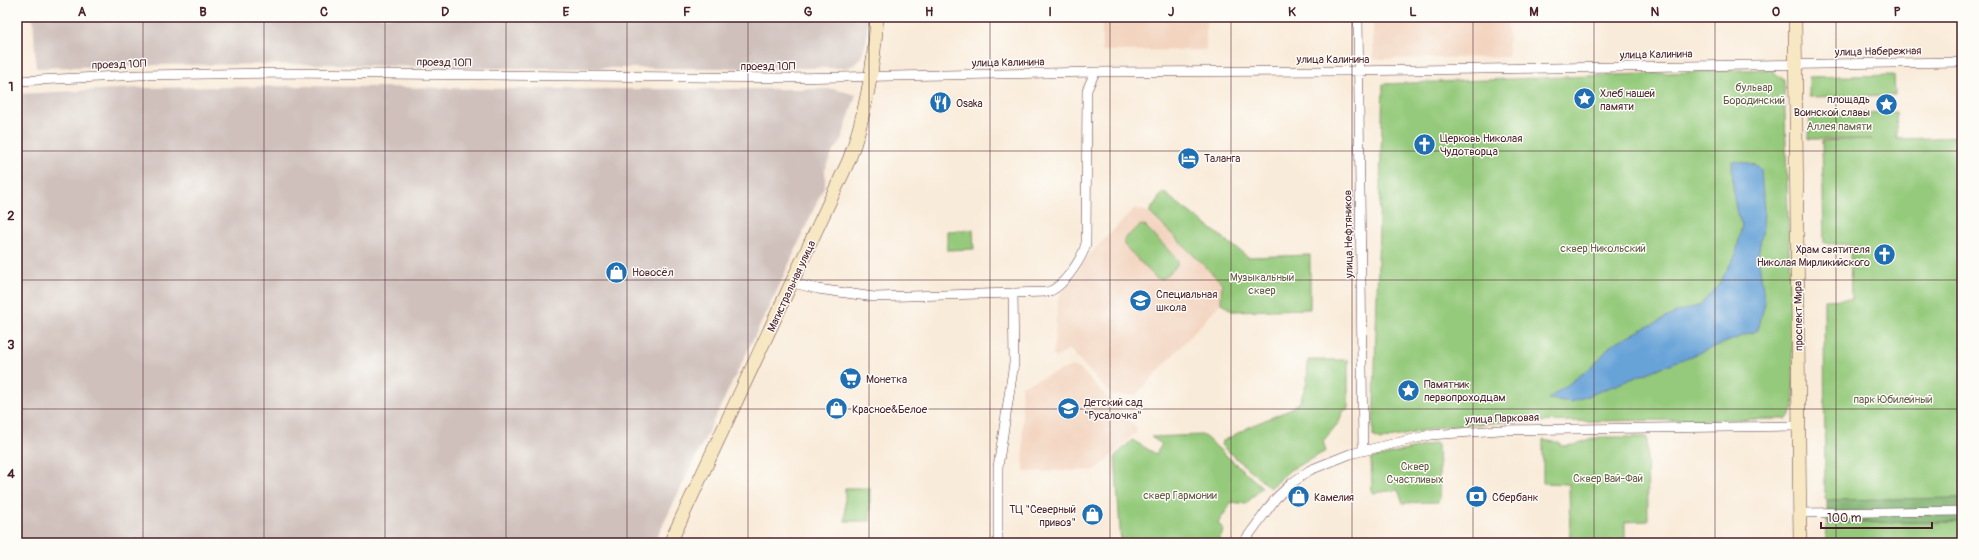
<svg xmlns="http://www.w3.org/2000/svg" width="1979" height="560" font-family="Pangolin,sans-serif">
<rect width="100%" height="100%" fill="#fdfcf7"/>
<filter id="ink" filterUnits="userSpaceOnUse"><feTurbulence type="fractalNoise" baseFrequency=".025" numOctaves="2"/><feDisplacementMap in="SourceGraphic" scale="8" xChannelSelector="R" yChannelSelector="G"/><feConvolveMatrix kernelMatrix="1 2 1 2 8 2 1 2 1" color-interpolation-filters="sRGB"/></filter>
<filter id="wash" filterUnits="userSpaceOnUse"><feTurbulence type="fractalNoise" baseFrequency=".012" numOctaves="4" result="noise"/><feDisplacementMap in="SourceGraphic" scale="16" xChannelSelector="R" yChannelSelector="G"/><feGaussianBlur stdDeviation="0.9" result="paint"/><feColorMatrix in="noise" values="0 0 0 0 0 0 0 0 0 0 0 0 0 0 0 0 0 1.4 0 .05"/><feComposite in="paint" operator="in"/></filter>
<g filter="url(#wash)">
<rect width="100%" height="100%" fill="#f9ebd9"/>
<path fill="#f3d4bf" d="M1102 17H1206V50L1102 51Z
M1373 17H1508L1509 57 1373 59Z
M1135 208 1149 212 1222 283 1221 303 1136 395H1112L1069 349 1056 358 1053 355 1058 298 1089 255Z
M1072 366 1080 369 1138 430 1097 470 1024 472 1021 386Z"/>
<path fill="#cfc0bb" d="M33 17H868L866 42 861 57 854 65 843 68H458L328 64 159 65 36 68Z
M304 86 530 89H834L856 95 840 144 833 151 825 169V184L780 284 654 543H17V94L137 88Z"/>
<path fill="#95ca7b" stroke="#707453" d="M1770 69 1784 80 1794 409 1787 419 1503 422 1441 427 1380 440 1373 436 1383 84Z
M1894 75 1895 95 1809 97V77Z
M1896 112 1897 139 1962 137V498L1827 500 1825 498 1824 300 1851 299 1850 245 1824 243 1822 141 1871 139H1809L1810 114Z
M1163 192 1248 257 1310 255V309L1232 311 1221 303 1222 283 1149 212Z
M1141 225 1145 226 1178 260 1177 266 1163 279 1156 278 1124 245V239Z
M973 230 974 249 947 250V231Z
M1308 360H1348V409L1344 410 1339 422 1323 441 1326 451 1290 470 1270 488 1221 445 1223 441 1253 425 1287 411 1300 402 1307 382Z
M1203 435 1262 487 1246 504 1232 502 1218 523 1224 530 1218 543H1121L1115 456 1132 440 1156 454 1162 444 1151 437Z
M1600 437H1647L1648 521 1625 522V543H1570L1569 484 1543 483V440L1560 443V446L1577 445 1578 443Z
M1436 443 1438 445 1440 498 1438 502 1403 503 1398 490 1372 493 1371 459Z
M845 488H870V521H845Z
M1962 522V543H1826L1827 523Z"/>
<path fill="#78ae6b" stroke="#61664b" d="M1962 498V522L1827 523V500Z"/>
<path fill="#67a3d8" stroke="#586182" d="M1732 161C1741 162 1754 162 1761 169L1764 211 1763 228 1758 255 1765 303 1758 330 1572 402 1548 399 1593 366 1612 344 1680 311 1699 306 1718 286 1736 254 1742 225C1732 207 1733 181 1732 161Z"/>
</g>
<g filter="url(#ink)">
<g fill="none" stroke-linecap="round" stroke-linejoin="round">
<defs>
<path id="minor" d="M1358 17 1363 451
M17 81 140 75 282 73 788 78 1095 72 1347 71 1962 62
M793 283 818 289 874 297 1047 292C1062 289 1083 258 1086 243L1087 90 1095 72
M1800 513 1962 511
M998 543V467L1014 363 1013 293
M1243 543 1276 498 1292 483 1310 470 1350 454 1430 435 1500 430 1799 426"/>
<path id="secondary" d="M1795 17 1800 543
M670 543 849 160C866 114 874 66 877 17"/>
</defs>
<use href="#minor" stroke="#643e45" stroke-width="10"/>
<use href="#secondary" stroke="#643e45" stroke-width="14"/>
<use href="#minor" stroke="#fff" stroke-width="9"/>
<use href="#secondary" stroke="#f7e8c3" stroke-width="13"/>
</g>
</g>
<path fill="none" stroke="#4a1f2b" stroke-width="1" stroke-opacity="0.55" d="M143 17V543M264 17V543M385 17V543M506 17V543M627 17V543M748 17V543M869 17V543M990 17V543M1110 17V543M1231 17V543M1352 17V543M1473 17V543M1594 17V543M1715 17V543M1836 17V543M17 151H1962M17 280H1962M17 409H1962"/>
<defs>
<symbol id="sight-disc" viewBox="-11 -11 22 22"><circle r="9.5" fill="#1f6fb2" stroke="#fdfcf7"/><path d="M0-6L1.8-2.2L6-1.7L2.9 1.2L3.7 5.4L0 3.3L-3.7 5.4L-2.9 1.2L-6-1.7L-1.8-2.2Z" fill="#fff"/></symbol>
<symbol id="restaurant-disc" viewBox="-11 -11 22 22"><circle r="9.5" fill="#1f6fb2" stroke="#fdfcf7"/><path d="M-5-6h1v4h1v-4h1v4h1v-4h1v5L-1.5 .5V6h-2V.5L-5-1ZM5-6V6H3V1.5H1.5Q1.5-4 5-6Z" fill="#fff"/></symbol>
<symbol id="church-disc" viewBox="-11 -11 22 22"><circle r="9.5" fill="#1f6fb2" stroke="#fdfcf7"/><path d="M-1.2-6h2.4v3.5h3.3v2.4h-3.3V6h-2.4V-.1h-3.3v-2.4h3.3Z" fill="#fff"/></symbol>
<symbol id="hotel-disc" viewBox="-11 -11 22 22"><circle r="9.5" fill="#1f6fb2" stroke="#fdfcf7"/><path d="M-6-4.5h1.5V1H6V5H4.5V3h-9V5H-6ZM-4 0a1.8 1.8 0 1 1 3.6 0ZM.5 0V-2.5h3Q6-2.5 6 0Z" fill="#fff"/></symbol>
<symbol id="shop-disc" viewBox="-11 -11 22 22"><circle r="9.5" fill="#1f6fb2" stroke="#fdfcf7"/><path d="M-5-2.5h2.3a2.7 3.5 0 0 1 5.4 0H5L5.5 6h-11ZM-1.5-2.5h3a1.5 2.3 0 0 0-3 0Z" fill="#fff"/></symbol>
<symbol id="school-disc" viewBox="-11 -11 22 22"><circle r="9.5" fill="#1f6fb2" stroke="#fdfcf7"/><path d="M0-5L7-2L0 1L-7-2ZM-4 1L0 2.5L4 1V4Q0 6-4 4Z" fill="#fff"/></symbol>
<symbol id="supermarket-disc" viewBox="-11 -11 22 22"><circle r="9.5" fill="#1f6fb2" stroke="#fdfcf7"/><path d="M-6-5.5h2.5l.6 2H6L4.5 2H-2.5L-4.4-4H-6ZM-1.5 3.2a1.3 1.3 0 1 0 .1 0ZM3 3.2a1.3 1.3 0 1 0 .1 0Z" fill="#fff"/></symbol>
<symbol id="bank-disc" viewBox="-11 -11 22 22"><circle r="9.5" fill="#1f6fb2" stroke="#fdfcf7"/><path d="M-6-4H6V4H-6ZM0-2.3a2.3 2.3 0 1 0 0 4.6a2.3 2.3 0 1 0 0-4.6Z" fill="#fff"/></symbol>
</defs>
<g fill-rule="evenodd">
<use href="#sight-disc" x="1572" y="86" width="25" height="25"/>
<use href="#restaurant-disc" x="928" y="90" width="25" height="25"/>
<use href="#sight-disc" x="1874" y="92" width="25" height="25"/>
<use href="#church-disc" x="1412" y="132" width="25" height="25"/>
<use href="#hotel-disc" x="1176" y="146" width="25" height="25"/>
<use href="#church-disc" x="1872" y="242" width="25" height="25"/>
<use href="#shop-disc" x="604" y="260" width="25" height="25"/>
<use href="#school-disc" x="1128" y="288" width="25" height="25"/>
<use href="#supermarket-disc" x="838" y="366" width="25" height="25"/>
<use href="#sight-disc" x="1396" y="378" width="25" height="25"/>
<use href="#school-disc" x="1056" y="396" width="25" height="25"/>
<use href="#shop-disc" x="824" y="396" width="25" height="25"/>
<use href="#shop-disc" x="1286" y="484" width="25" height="25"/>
<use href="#bank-disc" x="1464" y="484" width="25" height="25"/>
<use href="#shop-disc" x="1080" y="502" width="25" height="25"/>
</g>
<g text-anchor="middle" stroke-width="3" stroke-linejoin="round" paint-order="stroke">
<g font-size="11" fill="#4a1f2b" stroke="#fdfcf7">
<text transform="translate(1878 51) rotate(-1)" y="4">улица Набережная</text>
<text transform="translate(1656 54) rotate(-1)" y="4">улица Калинина</text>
<text x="1333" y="63">улица Калинина</text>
<text transform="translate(444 62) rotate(1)" y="4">проезд 10П</text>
<text transform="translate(1008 62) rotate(-1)" y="4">улица Калинина</text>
<text transform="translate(119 64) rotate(-2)" y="4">проезд 10П</text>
<text x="768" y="70">проезд 10П</text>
<text transform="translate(1348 234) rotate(-91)" y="4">улица Нефтяников</text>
<text transform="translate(791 286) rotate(-65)" y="4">Магистральная улица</text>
<text transform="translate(1798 316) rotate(-91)" y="4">проспект Мира</text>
<text transform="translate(1502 418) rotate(-2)" y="4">улица Парковая</text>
</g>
<g font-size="11" fill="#645b47" stroke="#fdfcf7">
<text x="1754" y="91">бульвар<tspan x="1754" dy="13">Бородинский</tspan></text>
<text x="1839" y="130">Аллея памяти</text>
<text x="1603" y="252">сквер Никольский</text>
<text x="1262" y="281">Музыкальный<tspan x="1262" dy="13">сквер</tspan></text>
<text x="1893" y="403">парк Юбилейный</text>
<text x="1415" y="470">Сквер<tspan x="1415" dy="13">Счастливых</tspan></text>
<text x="1608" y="482">Сквер Вай-Фай</text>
<text x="1180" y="499">сквер Гармонии</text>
</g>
<g font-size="11" fill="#4a1f2b" stroke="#fdfcf7" text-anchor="start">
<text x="1600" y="97">Хлеб нашей<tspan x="1600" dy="13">памяти</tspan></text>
<text x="1870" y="103" text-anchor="end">площадь<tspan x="1870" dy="13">Воинской славы</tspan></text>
<text x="956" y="107">Osaka</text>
<text x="1440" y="142">Церковь Николая<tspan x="1440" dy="13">Чудотворца</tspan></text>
<text x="1204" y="162">Таланга</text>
<text x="1870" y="253" text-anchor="end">Храм святителя<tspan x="1870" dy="13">Николая Мирликийского</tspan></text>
<text x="632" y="276">Новосёл</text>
<text x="1156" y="298">Специальная<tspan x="1156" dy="13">школа</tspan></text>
<text x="866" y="383">Монетка</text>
<text x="1424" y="388">Памятник<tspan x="1424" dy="13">первопроходцам</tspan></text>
<text x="1084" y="406">Детский сад<tspan x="1084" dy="13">"Русалочка"</tspan></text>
<text x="852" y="413">Красное&amp;Белое</text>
<text x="1314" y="501">Камелия</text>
<text x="1492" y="501">Сбербанк</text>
<text x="1076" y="513" text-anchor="end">ТЦ "Северный<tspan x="1076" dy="13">привоз"</tspan></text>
</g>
</g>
<rect width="1979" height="560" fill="none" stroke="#fdfcf7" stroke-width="44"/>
<path d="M1821 522v6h111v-6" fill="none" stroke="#4a1f2b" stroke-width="2"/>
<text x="1827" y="522" font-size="12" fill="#4a1f2b" stroke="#fdfcf7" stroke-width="3" paint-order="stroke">100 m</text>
<rect x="22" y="22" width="1935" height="516" fill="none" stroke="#4a1f2b" stroke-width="1.5"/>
<g font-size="13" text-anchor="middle" font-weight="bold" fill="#4a1f2b">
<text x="82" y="16">A</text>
<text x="203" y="16">B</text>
<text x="324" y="16">C</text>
<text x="445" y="16">D</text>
<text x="566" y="16">E</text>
<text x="687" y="16">F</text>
<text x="808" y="16">G</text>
<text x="929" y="16">H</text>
<text x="1050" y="16">I</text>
<text x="1171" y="16">J</text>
<text x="1292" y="16">K</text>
<text x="1413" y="16">L</text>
<text x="1534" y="16">M</text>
<text x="1655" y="16">N</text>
<text x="1776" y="16">O</text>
<text x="1897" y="16">P</text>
<text x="11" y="91">1</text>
<text x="11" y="220">2</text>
<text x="11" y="349">3</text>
<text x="11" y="478">4</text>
</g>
</svg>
